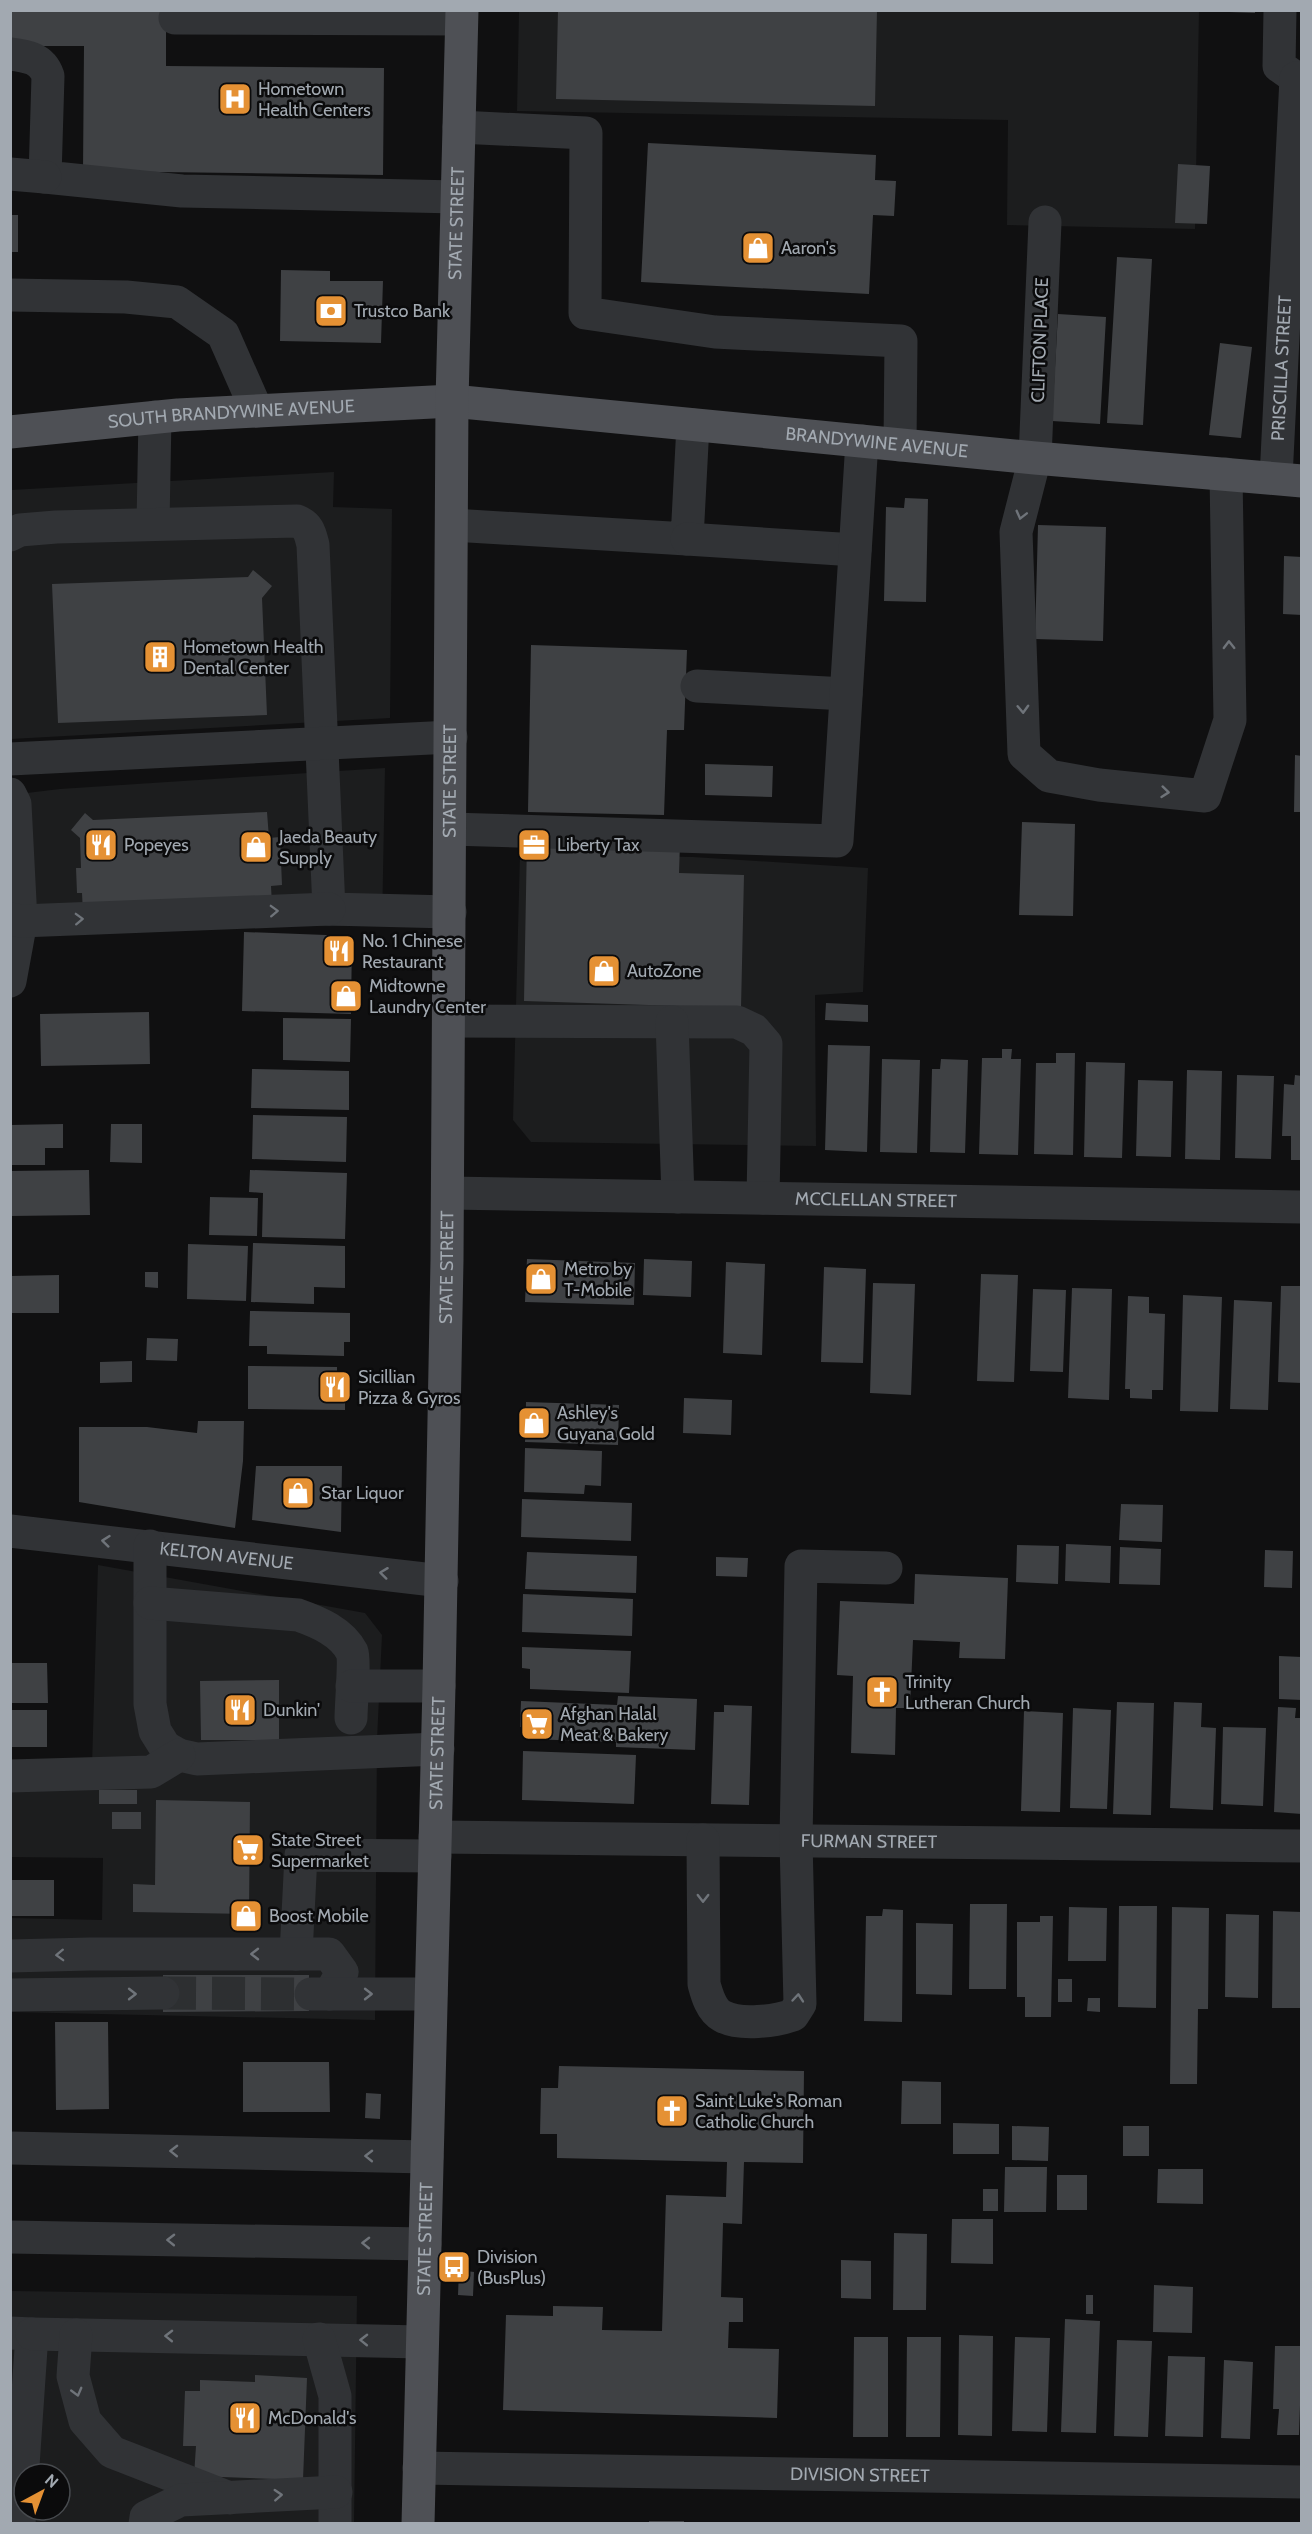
<svg xmlns="http://www.w3.org/2000/svg" width="1312" height="2534" font-family="Cabin,sans-serif">
<rect width="100%" height="100%" fill="#101011"/>
<path fill="#1c1d1e" fill-rule="evenodd" d="M519 11H1199L1195 229 1007 225 1008 120 517 111Z
M334 472 333 507 392 509 390 718 11 739V490Z
M385 768 382 926 11 927 10 795 60 789Z
M520 854 693 857 868 868 863 992 815 995 816 1146 531 1142 513 1120Z
M98 1565 365 1613 382 1635 377 1740 375 2020 11 2012V1918L102 1920 103 1858 10 1857 11 1764 92 1765Z
M11 2291 357 2296 354 2523 11 2524ZM24 2474H60V2510H24Z"/>
<path fill="#3f4144" d="M10 10 166 12V66L384 68 383 175 83 171 84 46H10Z
M558 10H877L875 106 556 99Z
M1229 10H1255V13L1229 12Z
M648 143 876 155 875 180 896 181 894 216 873 215 869 294 641 282Z
M1178 164 1210 166 1207 224 1175 223Z
M10 215H18V252H10Z
M1117 257 1152 259 1143 425 1107 423Z
M281 270 330 271V281H383L381 343 280 341Z
M1058 314 1106 317 1100 424 1052 421Z
M1220 343 1252 347 1241 438 1209 435Z
M905 498 928 499 926 602 884 601 886 507 904 508Z
M1038 525 1106 527 1103 641 1035 639Z
M1284 556 1302 557V615L1283 614Z
M253 570 272 586 262 598 267 715 58 723 52 584 248 577Z
M531 645 687 650 684 730H667L664 815 528 812Z
M1295 755 1302 756V812H1294Z
M705 764 773 766 772 797 705 795Z
M267 812 269 838 280 837 282 885 271 886 272 905 83 914 82 893H77L76 868H81L80 838 71 830 85 813 93 820Z
M1022 822 1075 824 1073 916 1019 915Z
M527 839 680 843 679 873 744 875 741 1008 524 1001Z
M244 932 352 936 351 1014 242 1011Z
M826 1003 868 1005V1022L825 1020Z
M149 1012 150 1064 41 1066 40 1014Z
M283 1018 351 1019 350 1062 283 1060Z
M828 1045 870 1046 867 1152 825 1150Z
M1002 1049H1012L1011 1059H1021L1018 1155 979 1154 982 1058H1002Z
M1056 1053H1075L1073 1155 1034 1154 1036 1063H1056Z
M882 1059 920 1060 917 1153 880 1152Z
M941 1059 968 1060 965 1153 930 1152 932 1069H940Z
M1086 1062 1125 1063 1122 1158 1084 1157Z
M252 1069 349 1071V1110L251 1108Z
M1187 1070 1222 1071 1220 1160 1185 1159Z
M1237 1075 1274 1076 1271 1159 1235 1158Z
M1295 1075 1302 1076V1160H1291V1136H1282L1284 1084 1294 1085Z
M1138 1080 1173 1081 1171 1157 1136 1156Z
M253 1115 347 1117 346 1162 252 1159Z
M63 1124V1148H45V1165H10V1125Z
M111 1124H142V1163L110 1162Z
M89 1170 90 1215 10 1216V1171Z
M250 1170 347 1173 345 1239 262 1237 263 1193 249 1192Z
M210 1197 258 1198 257 1236 209 1235Z
M253 1243 345 1246V1288L314 1287V1304L251 1302Z
M188 1244 248 1246 246 1301 187 1299Z
M527 1259 635 1263 634 1305 525 1302Z
M644 1259 692 1261 691 1297 643 1295Z
M726 1262 765 1264 762 1355 723 1353Z
M824 1267 866 1269 863 1363 821 1362Z
M145 1272H158V1288L145 1287Z
M981 1274 1018 1275 1014 1382 977 1381Z
M59 1275V1313H10V1276Z
M873 1283 915 1284 911 1395 870 1393Z
M1281 1286H1302V1383L1278 1382Z
M1072 1288 1112 1289 1109 1400 1068 1398Z
M1033 1289 1066 1290 1063 1372 1030 1371Z
M1183 1295 1222 1297 1218 1412 1180 1411Z
M1128 1296 1149 1297V1313L1165 1314 1163 1390H1152V1399L1130 1398V1389H1125Z
M1234 1300 1272 1302 1268 1410 1230 1409Z
M250 1311 350 1313V1342H344V1356L267 1354V1346H249Z
M147 1338 178 1339 177 1361 146 1360Z
M132 1361V1382L100 1383V1362Z
M248 1366 337 1367V1374H345V1410L248 1409Z
M684 1398 732 1400 731 1435 683 1433Z
M526 1402 619 1405 618 1445 525 1442Z
M198 1421H244L243 1461 235 1528 79 1502V1427H147L197 1433Z
M525 1448 602 1451 601 1486 585 1485 584 1494 524 1492Z
M256 1466H342L341 1532 252 1520Z
M522 1499 632 1503 631 1541 521 1537Z
M1121 1504 1163 1505 1162 1542 1119 1540Z
M1066 1544 1111 1546 1110 1583 1065 1581Z
M1017 1545 1059 1546 1058 1584 1016 1582Z
M1120 1547 1161 1549 1160 1585 1119 1584Z
M1265 1550 1293 1551 1292 1588 1264 1587Z
M527 1552 637 1556 636 1593 525 1589Z
M716 1557 748 1558 747 1577 716 1576Z
M915 1574 1008 1578 1005 1659 959 1658 960 1642 913 1640 910 1708H896L895 1755 851 1753 853 1676 837 1675 840 1601 914 1604Z
M523 1594 633 1599 632 1636 522 1632Z
M522 1647 631 1651 629 1693 530 1689V1669L522 1668Z
M1279 1656 1302 1657V1700L1279 1699Z
M10 1663H47L48 1703H10Z
M279 1680V1740H201L200 1681Z
M618 1696 697 1699 695 1750 616 1747V1742L527 1739V1727H520L521 1701 617 1705Z
M1117 1702 1154 1703 1151 1815 1113 1814Z
M1174 1702 1202 1703 1201 1727 1216 1728 1213 1810 1170 1808Z
M724 1705 752 1706 749 1805 711 1804 714 1712H724Z
M1278 1707 1296 1708 1295 1718H1302V1814L1274 1812Z
M1073 1708 1111 1710 1107 1809 1070 1808Z
M10 1710H47V1747H10Z
M1024 1711 1063 1713 1060 1812 1021 1811Z
M1223 1727 1266 1728 1263 1806 1221 1804Z
M523 1751 636 1755 634 1804 522 1800Z
M99 1790H137V1804H99Z
M156 1800 250 1802 249 1914 133 1912V1884L155 1885Z
M112 1812H141V1829H112Z
M10 1880H54V1916H10Z
M970 1904H1007L1006 1989H969Z
M1119 1906H1157L1156 2008 1118 2007Z
M1069 1907 1107 1908 1106 1961H1068Z
M1172 1907 1209 1908 1208 2009H1198L1197 2084H1170Z
M883 1909 903 1910 902 2022 864 2021 866 1916H882Z
M1273 1911 1302 1912V2008H1272Z
M1226 1914 1259 1915 1258 1998 1225 1997Z
M1040 1916H1053L1051 2017H1025V1997H1017V1922H1040Z
M916 1923 953 1924 952 1995 916 1994Z
M163 1975H309V2011L163 2012Z
M1058 1979H1072V2002H1058Z
M1088 1998H1100V2012L1087 2011Z
M55 2022H108L109 2109 56 2110Z
M243 2062H329L330 2112H243Z
M559 2066 804 2071 803 2163 744 2162 742 2224 723 2223 721 2297 743 2298V2322H729L728 2348 779 2349 777 2418 503 2410 506 2315 553 2316V2306L603 2307 602 2330 662 2331 666 2195 726 2197 727 2162 557 2158V2134H540L541 2088H558Z
M902 2081 941 2082V2124H901Z
M366 2093 381 2094 380 2119 365 2118Z
M953 2123 999 2124V2154H953Z
M1012 2126 1049 2127 1048 2161 1012 2160Z
M1123 2126H1149V2156H1123Z
M1005 2167H1047L1046 2212H1004Z
M1158 2169H1203V2204L1157 2203Z
M1057 2175H1087V2210H1057Z
M983 2189H998V2211H983Z
M952 2219H993V2264L951 2263Z
M894 2233 927 2234 926 2310H893Z
M841 2260 871 2261V2299L841 2298Z
M459 2270 474 2272 473 2296 458 2295Z
M1154 2285 1193 2287 1192 2333 1153 2332Z
M1086 2295H1093V2314H1086Z
M1065 2319 1100 2321 1096 2433 1061 2432Z
M959 2335 993 2336 992 2436 958 2435Z
M854 2337H888V2437H853Z
M907 2337H941L940 2437H906Z
M1015 2337 1050 2338 1047 2432 1012 2431Z
M1117 2340 1152 2341 1148 2437 1114 2436Z
M1275 2346H1302L1299 2435H1277L1279 2409H1273Z
M1168 2356 1205 2357 1203 2437 1165 2436Z
M1224 2360 1253 2362 1250 2439 1221 2438Z
M255 2375 307 2378 303 2480 194 2476 196 2446H183L185 2391H200V2380L255 2382Z
M649 2521H684V2523H649Z"/>
<g fill="none" stroke-linecap="round" stroke-linejoin="round">
<path stroke="#2d2f31" stroke-width="33" stroke-dasharray="33 16" stroke-linecap="butt" d="M163 1993 309 1994"/>
<g stroke="#313336" stroke-width="33">
<path d="M1280 10 1279 66 1296 78 1302 77"/>
<path d="M175 18 461 19"/>
<path d="M10 54C27 56 42 58 48 76L45 177 182 191 457 197"/>
<path d="M459 127 586 133 585 313 715 332 901 341 900 445"/>
<path d="M10 174 45 177"/>
<path d="M1045 222 1035 458 1016 532 1024 754 1049 776 1099 785 1205 796 1230 720 1226 474"/>
<path d="M10 295 126 297 177 302 223 334 257 411"/>
<path id="s1" d="M1276 478 1296 78"/>
<path d="M153 524 155 417"/>
<path d="M452 525 687 539 693 425"/>
<path d="M10 535 20 530 56 527 297 521C309 526 310 533 313 545L329 909 450 912"/>
<path d="M687 539 855 550"/>
<path d="M697 686 846 694"/>
<path d="M10 759 451 737"/>
<path d="M10 794 15 804 21 921 10 981"/>
<path d="M450 829 837 841 862 441"/>
<path d="M10 919 21 921 329 909"/>
<path d="M449 1021 737 1022 754 1030 766 1044 763 1198"/>
<path d="M672 1022 678 1197"/>
<path id="s2" d="M448 1193 1302 1207"/>
<path id="s3" d="M10 1531 442 1581"/>
<path d="M150 1546V1704L155 1731 165 1747 179 1755 197 1759 438 1749"/>
<path d="M150 1603 298 1615C318 1622 342 1632 352 1652 355 1660 351 1706 351 1718"/>
<path d="M352 1686H439"/>
<path d="M10 1776 151 1772 179 1755"/>
<path id="s4" d="M435 1837 1302 1846"/>
<path d="M703 1840 704 1984C707 1995 711 2010 722 2016 740 2026 776 2021 793 2015L800 2004 796 1841 801 1566 886 1568"/>
<path d="M296 1954 301 1855 435 1856"/>
<path d="M10 1956 90 1954H329L342 1972 330 1994"/>
<path d="M311 1994H431"/>
<path d="M10 1995 163 1993"/>
<path d="M10 2148 427 2157"/>
<path d="M10 2237 425 2244"/>
<path d="M10 2333 32 2334 19 2524"/>
<path d="M32 2334 422 2342"/>
<path d="M76 2335 73 2376 85 2421 112 2452 230 2498"/>
<path d="M319 2339 335 2396V2524"/>
<path id="s5" d="M419 2468 1302 2482"/>
<path d="M145 2524 146 2517 181 2500 336 2492"/>
</g>
<g stroke="#4e5055" stroke-width="33">
<path id="s6" d="M10 432 178 415 452 401 1035 458 1302 481"/>
<path id="s7" d="M418 2524 439 1686 447 1260 452 401 462 10"/>
</g>
</g>
<defs><path id="oneway-chevron" d="M-2-3.5L2.5 0L-2 3.5" fill="none" stroke-width="1.6" stroke-linecap="round" stroke-linejoin="round" transform="scale(1.5)"/></defs>
<g stroke="#6f747a">
<use href="#oneway-chevron" transform="translate(1021 515) rotate(104)"/>
<use href="#oneway-chevron" transform="translate(1229 645) rotate(-91)"/>
<use href="#oneway-chevron" transform="translate(1023 709) rotate(88)"/>
<use href="#oneway-chevron" transform="translate(1165 792) rotate(6)"/>
<use href="#oneway-chevron" transform="translate(274 911) rotate(-2)"/>
<use href="#oneway-chevron" transform="translate(79 919) rotate(-2)"/>
<use href="#oneway-chevron" transform="translate(106 1541) rotate(-174)"/>
<use href="#oneway-chevron" transform="translate(384 1573) rotate(-173)"/>
<use href="#oneway-chevron" transform="translate(703 1898) rotate(90)"/>
<use href="#oneway-chevron" transform="translate(255 1954) rotate(180)"/>
<use href="#oneway-chevron" transform="translate(60 1955) rotate(178)"/>
<use href="#oneway-chevron" transform="translate(132 1994)"/>
<use href="#oneway-chevron" transform="translate(368 1994)"/>
<use href="#oneway-chevron" transform="translate(798 1998) rotate(-85)"/>
<use href="#oneway-chevron" transform="translate(174 2151) rotate(-179)"/>
<use href="#oneway-chevron" transform="translate(369 2156) rotate(-179)"/>
<use href="#oneway-chevron" transform="translate(171 2240) rotate(-179)"/>
<use href="#oneway-chevron" transform="translate(366 2243) rotate(-179)"/>
<use href="#oneway-chevron" transform="translate(169 2336) rotate(-179)"/>
<use href="#oneway-chevron" transform="translate(364 2340) rotate(-179)"/>
<use href="#oneway-chevron" transform="translate(77 2392) rotate(75)"/>
<use href="#oneway-chevron" transform="translate(278 2495) rotate(-3)"/>
</g>
<defs>
<symbol id="hospital-square" viewBox="-11 -11 22 22"><rect x="-9" y="-9" width="18" height="18" rx="4" fill="#e59134" stroke="#0b0b0c"/><path d="M-5-5h3v3.5h4V-5h3V5h-3V1.5h-4V5h-3Z" fill="#fff"/></symbol>
<symbol id="shop-square" viewBox="-11 -11 22 22"><rect x="-9" y="-9" width="18" height="18" rx="4" fill="#e59134" stroke="#0b0b0c"/><path d="M-5-2.5h2.3a2.7 3.5 0 0 1 5.4 0H5L5.5 6h-11ZM-1.5-2.5h3a1.5 2.3 0 0 0-3 0Z" fill="#fff"/></symbol>
<symbol id="bank-square" viewBox="-11 -11 22 22"><rect x="-9" y="-9" width="18" height="18" rx="4" fill="#e59134" stroke="#0b0b0c"/><path d="M-6-4H6V4H-6ZM0-2.3a2.3 2.3 0 1 0 0 4.6a2.3 2.3 0 1 0 0-4.6Z" fill="#fff"/></symbol>
<symbol id="building-square" viewBox="-11 -11 22 22"><rect x="-9" y="-9" width="18" height="18" rx="4" fill="#e59134" stroke="#0b0b0c"/><path d="M-4-6H4V6H1V3H-1V6H-4ZM-2.5-4.3h1.7v1.8h-1.7ZM.8-4.3h1.7v1.8H.8ZM-2.5-1h1.7V.8h-1.7ZM.8-1h1.7V.8H.8Z" fill="#fff"/></symbol>
<symbol id="restaurant-square" viewBox="-11 -11 22 22"><rect x="-9" y="-9" width="18" height="18" rx="4" fill="#e59134" stroke="#0b0b0c"/><path d="M-5-6h1v4h1v-4h1v4h1v-4h1v5L-1.5 .5V6h-2V.5L-5-1ZM5-6V6H3V1.5H1.5Q1.5-4 5-6Z" fill="#fff"/></symbol>
<symbol id="office-square" viewBox="-11 -11 22 22"><rect x="-9" y="-9" width="18" height="18" rx="4" fill="#e59134" stroke="#0b0b0c"/><path d="M-6-3h4V-5.5h4V-3h4V5H-6ZM-1-4.5V-3h2v-1.5ZM-6 0V1H6V0Z" fill="#fff"/></symbol>
<symbol id="church-square" viewBox="-11 -11 22 22"><rect x="-9" y="-9" width="18" height="18" rx="4" fill="#e59134" stroke="#0b0b0c"/><path d="M-1.2-6h2.4v3.5h3.3v2.4h-3.3V6h-2.4V-.1h-3.3v-2.4h3.3Z" fill="#fff"/></symbol>
<symbol id="supermarket-square" viewBox="-11 -11 22 22"><rect x="-9" y="-9" width="18" height="18" rx="4" fill="#e59134" stroke="#0b0b0c"/><path d="M-6-5.5h2.5l.6 2H6L4.5 2H-2.5L-4.4-4H-6ZM-1.5 3.2a1.3 1.3 0 1 0 .1 0ZM3 3.2a1.3 1.3 0 1 0 .1 0Z" fill="#fff"/></symbol>
<symbol id="bus-square" viewBox="-11 -11 22 22"><rect x="-9" y="-9" width="18" height="18" rx="4" fill="#e59134" stroke="#0b0b0c"/><path d="M-5-6H5V4H4V6H2V4H-2V6H-4V4H-5ZM-3.5-4V0h7V-4ZM-3.5 1.2v1.5H-2V1.2ZM2 1.2v1.5H3.5V1.2Z" fill="#fff"/></symbol>
</defs>
<g fill-rule="evenodd">
<use href="#hospital-square" x="216" y="80" width="38" height="38"/>
<use href="#shop-square" x="739" y="229" width="38" height="38"/>
<use href="#bank-square" x="312" y="292" width="38" height="38"/>
<use href="#building-square" x="141" y="638" width="38" height="38"/>
<use href="#restaurant-square" x="82" y="826" width="38" height="38"/>
<use href="#office-square" x="515" y="826" width="38" height="38"/>
<use href="#shop-square" x="237" y="828" width="38" height="38"/>
<use href="#restaurant-square" x="320" y="932" width="38" height="38"/>
<use href="#shop-square" x="585" y="952" width="38" height="38"/>
<use href="#shop-square" x="327" y="977" width="38" height="38"/>
<use href="#shop-square" x="522" y="1260" width="38" height="38"/>
<use href="#restaurant-square" x="316" y="1368" width="38" height="38"/>
<use href="#shop-square" x="515" y="1404" width="38" height="38"/>
<use href="#shop-square" x="279" y="1474" width="38" height="38"/>
<use href="#church-square" x="863" y="1673" width="38" height="38"/>
<use href="#restaurant-square" x="221" y="1691" width="38" height="38"/>
<use href="#supermarket-square" x="518" y="1705" width="38" height="38"/>
<use href="#supermarket-square" x="229" y="1831" width="38" height="38"/>
<use href="#shop-square" x="227" y="1897" width="38" height="38"/>
<use href="#church-square" x="653" y="2092" width="38" height="38"/>
<use href="#bus-square" x="435" y="2248" width="38" height="38"/>
<use href="#restaurant-square" x="226" y="2399" width="38" height="38"/>
</g>
<g text-anchor="middle" stroke-width="5" stroke-linejoin="round" paint-order="stroke">
<g font-size="18" fill="#a2a9b1" stroke="#0b0b0c" text-anchor="start">
<text x="258" y="95">Hometown<tspan x="258" dy="21">Health Centers</tspan></text>
<text x="781" y="254">Aaron's</text>
<text x="354" y="317">Trustco Bank</text>
<text x="183" y="653">Hometown Health<tspan x="183" dy="21">Dental Center</tspan></text>
<text x="279" y="843">Jaeda Beauty<tspan x="279" dy="21">Supply</tspan></text>
<text x="124" y="851">Popeyes</text>
<text x="557" y="851">Liberty Tax</text>
<text x="362" y="947">No. 1 Chinese<tspan x="362" dy="21">Restaurant</tspan></text>
<text x="627" y="977">AutoZone</text>
<text x="369" y="992">Midtowne<tspan x="369" dy="21">Laundry Center</tspan></text>
<text x="564" y="1275">Metro by<tspan x="564" dy="21">T-Mobile</tspan></text>
<text x="358" y="1383">Sicillian<tspan x="358" dy="21">Pizza &amp; Gyros</tspan></text>
<text x="557" y="1419">Ashley's<tspan x="557" dy="21">Guyana Gold</tspan></text>
<text x="321" y="1499">Star Liquor</text>
<text x="905" y="1688">Trinity<tspan x="905" dy="21">Lutheran Church</tspan></text>
<text x="263" y="1716">Dunkin'</text>
<text x="560" y="1720">Afghan Halal<tspan x="560" dy="21">Meat &amp; Bakery</tspan></text>
<text x="271" y="1846">State Street<tspan x="271" dy="21">Supermarket</tspan></text>
<text x="269" y="1922">Boost Mobile</text>
<text x="695" y="2107">Saint Luke's Roman<tspan x="695" dy="21">Catholic Church</tspan></text>
<text x="477" y="2263">Division<tspan x="477" dy="21">(BusPlus)</tspan></text>
<text x="268" y="2424">McDonald's</text>
</g>
<g font-size="18" fill="#a2a9b1" stroke="#0b0b0c">
<text dy="6" stroke="none"><textPath href="#s7" startOffset="2301">STATE STREET</textPath></text>
<text transform="translate(1040 340) rotate(-88)" y="6">CLIFTON PLACE</text>
<text dy="6" stroke="none"><textPath href="#s1" startOffset="110">PRISCILLA STREET</textPath></text>
<text dy="6" stroke="none"><textPath href="#s6" startOffset="222">SOUTH BRANDYWINE AVENUE</textPath></text>
<text dy="6" stroke="none"><textPath href="#s6" startOffset="870">BRANDYWINE AVENUE</textPath></text>
<text dy="6" stroke="none"><textPath href="#s7" startOffset="1743">STATE STREET</textPath></text>
<text dy="6" stroke="none"><textPath href="#s2" startOffset="428">MCCLELLAN STREET</textPath></text>
<text dy="6" stroke="none"><textPath href="#s7" startOffset="1257">STATE STREET</textPath></text>
<text dy="6" stroke="none"><textPath href="#s3" startOffset="218">KELTON AVENUE</textPath></text>
<text dy="6" stroke="none"><textPath href="#s7" startOffset="771">STATE STREET</textPath></text>
<text dy="6" stroke="none"><textPath href="#s4" startOffset="434">FURMAN STREET</textPath></text>
<text dy="6" stroke="none"><textPath href="#s7" startOffset="285">STATE STREET</textPath></text>
<text dy="6" stroke="none"><textPath href="#s5" startOffset="441">DIVISION STREET</textPath></text>
</g>
</g>
<rect width="1312" height="2534" fill="none" stroke="#a2a9b1" stroke-width="24"/>
<g transform="translate(42 2492) rotate(41)"><circle r="28" fill="#0b0b0c" stroke="#474a4e" stroke-width="1.5"/>
<path d="M0-4.5L10 22L0 15L-10 22Z" fill="#e59134"/>
<text y="-9" font-size="16" font-weight="bold" text-anchor="middle" fill="#a2a9b1">N</text>
</g>
</svg>
